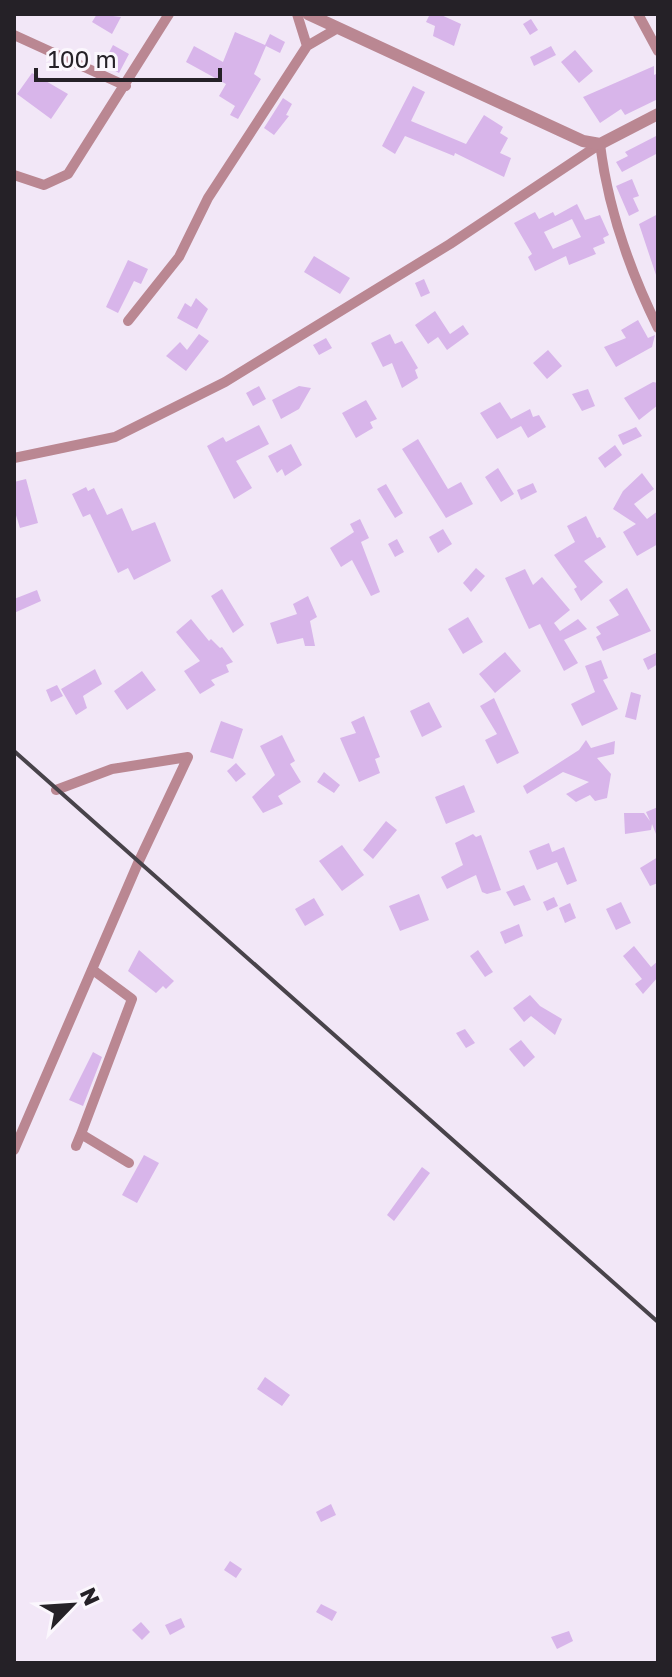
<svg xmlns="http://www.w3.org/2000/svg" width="672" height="1677" font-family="'Golos Text',sans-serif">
<rect width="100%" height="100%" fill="#f2e7f7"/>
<path fill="#d8b5ea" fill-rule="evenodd" d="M97 14 121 17 112 34 92 22Z
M430 14H439L461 24 454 46 433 36 435 26 426 22Z
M531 19 538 30 530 35 523 24Z
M235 32 265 45 270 34 285 42 280 53 266 46 254 74 261 79 238 119 230 115 235 106 219 96 226 84 186 62 194 46 223 62Z
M113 45 129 54 119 73 103 64Z
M551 46 556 55 534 66 530 57Z
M575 50 593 71 579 83 561 62Z
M654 66V75L658 73V99L625 115 621 109 600 123 583 97Z
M32 73 68 94 51 119 17 94Z
M413 86 425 92 411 121 466 144 484 115 503 127 500 133 508 138 500 153 511 158 504 177 455 153 454 156 405 136 395 154 382 146Z
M283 98 292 104 286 115 289 116 274 135 264 128Z
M658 135V153L622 172 616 162 628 156 625 152Z
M632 179 639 196 633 198 639 211 629 216 616 186Z
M577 204 585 220 600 215 609 235 603 238 605 243 593 248 596 254 569 265 566 256 535 271 528 257 532 254 514 223 535 212 539 219 553 212 555 216ZM572 219 581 237 553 249 544 232Z
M658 214V278H657L639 224Z
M314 256 350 278 340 294 304 272Z
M128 260 148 269 141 284 134 281 118 313 106 307Z
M424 279 430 293 421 297 415 283Z
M196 298 208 309 197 329 177 318 185 303 191 307Z
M435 311 450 334 463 325 469 334 447 350 438 337 428 344 415 325Z
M638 320 648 338 655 335 652 347 616 367 604 347 626 338 621 330Z
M199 334 209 341 186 371 166 356 180 342 187 350Z
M390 334 395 344 402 341 418 368 415 370 418 378 402 388 392 363 383 367 371 343Z
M326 338 332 348 319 355 313 345Z
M548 350 562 366 547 379 533 363Z
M653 382 658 383V405L639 420 624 398Z
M259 386 266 399 253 406 246 393Z
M299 386 311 388 299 409 281 419 272 400Z
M588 389 595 406 582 411 572 394Z
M366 400 377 419 370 422 373 428 356 438 342 413Z
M500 402 511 419 530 409 533 417 539 415 546 427 528 438 521 426 497 439 480 413Z
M259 425 269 444 236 461 252 488 234 499 207 446 223 437 226 442Z
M636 427 642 436 623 445 618 435Z
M418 439 448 489 461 482 473 504 446 518 402 449Z
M291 444 302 465 285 476 282 469 277 473 268 456Z
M615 445 622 455 605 468 598 458Z
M498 468 514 494 501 502 485 477Z
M642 473 654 489 634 504 647 519 658 511V544L637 556 623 532 636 524 613 509 623 491Z
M26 479 38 523 20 528 14 509V482Z
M533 483 537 492 521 500 517 490Z
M386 484 403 513 395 518 377 489Z
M86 487 88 491 94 488 107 515 122 508 132 531 155 522 171 561 134 580 128 568 118 573 90 514 83 517 72 494Z
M586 516 597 538 600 537 606 547 584 561 603 582 581 601 574 589 577 587 554 555 575 542 567 526Z
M360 519 369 538 361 542 380 592 371 596 352 560 341 567 330 548 354 532 350 524Z
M443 529 452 544 438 553 429 537Z
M397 539 404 552 395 557 388 544Z
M476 568 485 576 471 592 463 583Z
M525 569 533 585 542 577 570 610 554 623 560 631 578 619 587 629 564 640 578 663 564 671 540 624 529 629 505 578Z
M627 588 651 631 603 651 596 637 601 634 596 627 619 615 609 600Z
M222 589 244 625 233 633 211 596Z
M37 590 41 601 14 613V599Z
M308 596 317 617 310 621 315 646H305L303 638 277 644 270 623 297 614 293 604Z
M468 617 483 642 463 654 448 629Z
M191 619 209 641 211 639 220 648 222 647 233 662 226 665 229 672 211 680 215 685 200 694 184 671 200 661 176 632Z
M505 652 521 671 495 693 479 674Z
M658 652V664L648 670 643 659Z
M601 660 608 678 603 680 618 709 582 726 571 704 595 692 585 666Z
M95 669 102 684 83 696 87 708 76 715 61 689Z
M142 671 156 690 127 710 114 691Z
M57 685 63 696 51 702 46 690Z
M631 692 641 695 636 720 625 717Z
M494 698 519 753 497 764 485 740 497 734 480 706Z
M429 702 442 727 422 737 410 711Z
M364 716 380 757 375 759 380 773 359 782 340 738 356 733 351 722Z
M221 721 243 729 233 759 210 752Z
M282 735 295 761 290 764 301 782 278 796 283 804 263 813 252 797 275 775 260 746Z
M586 740 591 748 615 741 614 754 597 758 611 774 607 798 595 801 590 795 576 802 566 794 589 782 563 772 527 794 523 786 579 750Z
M236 763 246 774 236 782 227 771Z
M324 772 340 785 334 793 317 782Z
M464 785 475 812 446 824 435 797Z
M658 807V839L652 824 651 830 625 834 624 813H644L650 821 646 812Z
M386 821 397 830 373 859 363 850Z
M473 834 476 837 481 835 501 890 487 894 482 892 476 875 447 889 441 877 463 865 455 843Z
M549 843 552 852 564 847 577 881 567 885 557 862 537 870 529 851Z
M342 845 364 875 342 891 319 861Z
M658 857V883L650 886 640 868Z
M524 885 531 900 514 906 506 892Z
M419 894 429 920 400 931 389 906Z
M554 897 558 906 547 911 543 902Z
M314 898 324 915 305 926 295 909Z
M621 902 631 923 616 930 606 909Z
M570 903 576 918 565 923 559 908Z
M519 924 523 936 505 944 500 932Z
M634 946 651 967 658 961V977L643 994 635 984 642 979 623 956Z
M139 950 174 981 166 989 163 986 156 993 128 971Z
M478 950 493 972 485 977 470 956Z
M530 995 540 1006 562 1019 555 1035 531 1016 524 1022 513 1008Z
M465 1029 475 1043 466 1048 456 1033Z
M521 1040 535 1057 524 1067 509 1049Z
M93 1052 102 1057 83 1106 69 1100Z
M144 1155 159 1163 137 1203 122 1195Z
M422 1167 430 1173 394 1221 387 1215Z
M265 1377 290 1395 282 1406 257 1389Z
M331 1504 336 1515 321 1522 316 1512Z
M230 1561 242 1569 236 1578 224 1570Z
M321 1604 337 1612 332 1621 316 1612Z
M181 1618 185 1627 170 1635 165 1625Z
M141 1622 150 1632 142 1640 132 1630Z
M569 1631 573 1641 557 1649 551 1637Z"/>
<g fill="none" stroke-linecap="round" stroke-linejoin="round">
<path stroke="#ba8792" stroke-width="10" d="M297 14 307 46 338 28
M638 14 658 51
M14 35 126 86
M14 175 44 185 68 174 169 14
M128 321 179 257 208 198 307 46
M14 458 115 437 225 382 450 244 600 144C608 209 629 269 658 328
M93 970 132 999 81 1134 129 1163
M76 1146 81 1134
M14 1150 138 863 188 757 112 769 56 790"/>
<path stroke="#ba8792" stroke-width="12" d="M308 14 583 141 600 144 658 114"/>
<path stroke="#48434a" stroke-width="4" d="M14 751 658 1322"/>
</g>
<rect width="672" height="1677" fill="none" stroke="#252127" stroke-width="32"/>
<g transform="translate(72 1605) rotate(65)" stroke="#fbf7fd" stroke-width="6" paint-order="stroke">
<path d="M0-6L14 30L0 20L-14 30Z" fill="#252127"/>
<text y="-12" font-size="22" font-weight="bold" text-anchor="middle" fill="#252127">N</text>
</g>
<path d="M36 68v12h184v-12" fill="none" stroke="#252127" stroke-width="4"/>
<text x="48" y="68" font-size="24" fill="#252127" stroke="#fbf7fd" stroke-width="6" paint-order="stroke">100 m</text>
</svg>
